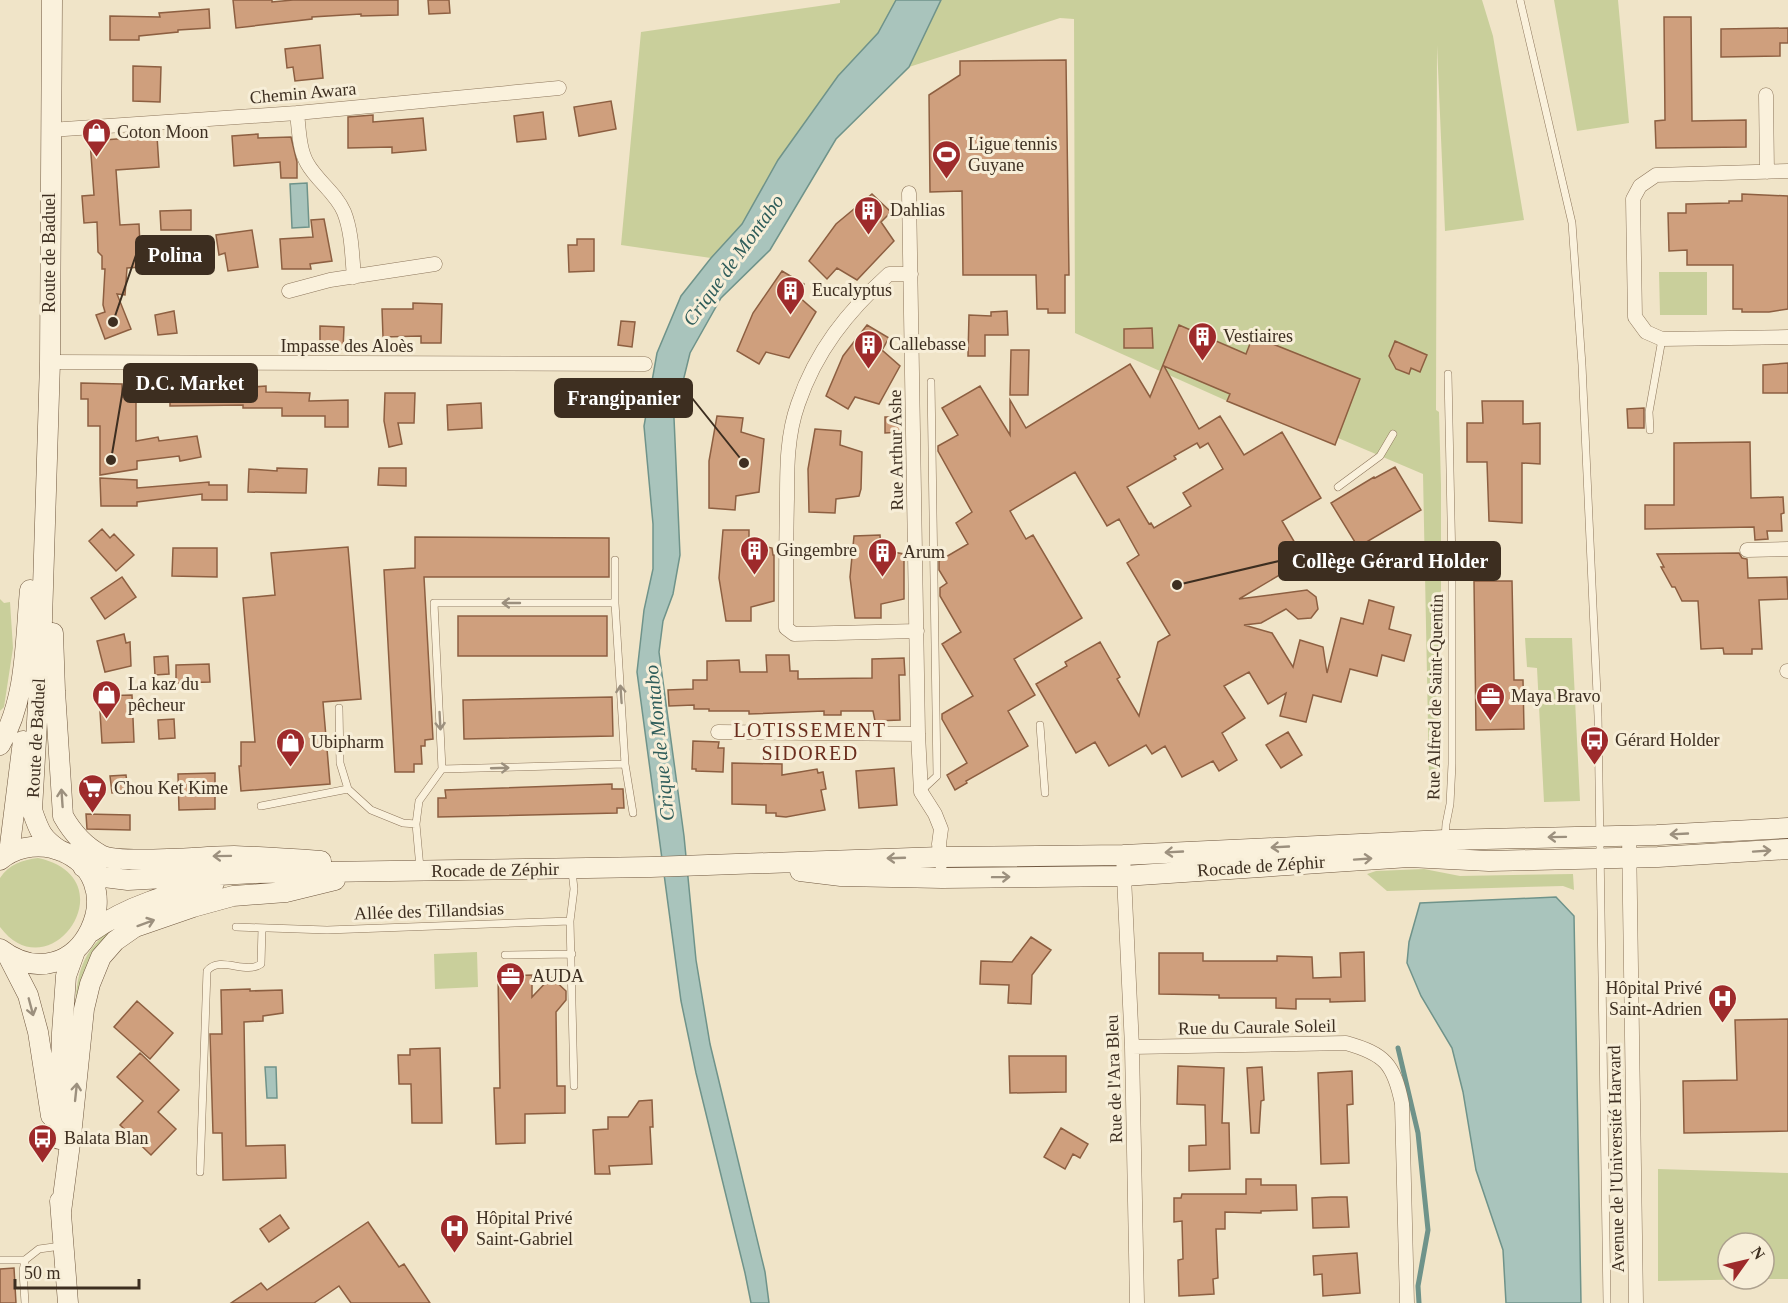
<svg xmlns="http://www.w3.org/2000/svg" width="1788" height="1303" font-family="'Times New Roman',serif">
<rect width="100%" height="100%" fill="#f0e4c8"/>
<path fill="#c9cf9b" d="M840 0H896L878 33 838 76 778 160 742 224 711 258 621 245 641 32 840 3Z
M941 0H1482L1493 36 1524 220 1445 231 1437 45 1436 410 1439 412 1441 485V775L1429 776 1423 474 1338 438 1335 445 1227 401 1075 333 1074 19 1060 18 909 67Z
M1554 0H1618L1629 123 1577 131Z
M1659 272H1707V315H1660Z
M0 599 4 603 10 602 13 648 4 707 0 711Z
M1525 638H1572L1580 801 1544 802 1537 668 1527 667Z
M38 858C130 878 50 994 0 927V878C9 864 23 860 38 858Z
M1424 869 1460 876 1573 874 1574 890 1563 886 1387 891 1367 874 1376 871Z
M142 911 120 928 76 1019C73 961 91 936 142 911Z
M477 952 478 987 435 989 434 954Z
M1658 1169 1788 1173V1279H1764V1243H1728V1279H1763L1658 1281Z"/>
<path fill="#a9c4bc" stroke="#6f938a" stroke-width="1.5" d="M896 0H941L909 67 836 139 770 250 721 298 690 353 674 418 680 555 673 594 663 621 659 652 684 836 696 960 710 1044 765 1272 769 1303H751L745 1273 696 1073 681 1001 637 672 644 610 653 569V524L644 426 657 353 681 296 711 258 742 224 778 160 838 76 878 33Z
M307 183 309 227 292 228 290 184Z
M1556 897 1574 916 1581 1303H1506L1503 1250 1476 1170 1463 1092 1452 1048 1421 996 1407 963 1409 942 1420 903Z
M265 1067H276L277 1098H267Z"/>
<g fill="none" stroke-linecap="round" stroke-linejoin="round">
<path stroke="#6f938a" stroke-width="5" d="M1398 1048 1418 1133 1428 1230 1418 1286 1419 1303"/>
</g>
<path fill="#cf9f7d" stroke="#8d5f41" stroke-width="1.5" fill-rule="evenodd" d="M233 0H272V2L293 0H398V15L361 16V14L312 17V19L236 28Z
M428 0H449L450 13 429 14Z
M209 9 210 28 178 30V32L139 36V40H110V16L160 17 159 13Z
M1664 17H1691L1692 121 1746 120V147L1656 148 1655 121 1665 120Z
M1788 28V43H1780V56L1721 57V29Z
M320 45 323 78 295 81 293 67 287 68 285 49Z
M1066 60 1069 275H1065V313H1048V309H1037L1036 275H963L962 191 930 192 929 95 960 75V61Z
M133 66 161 67 160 102 133 101Z
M611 101 616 129 579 136 574 107Z
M543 112 546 139 517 142 514 116Z
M373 115V122L423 118 426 150 392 153V147L348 148V117Z
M258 134V138L291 137 297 162V178H281L280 162 234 166 232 136Z
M157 136 159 167 116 170 120 225 139 224 141 267 127 268 125 295 117 294 131 329 105 339 96 315 105 312 103 305 105 269H102V256L98 252 97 222 84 223 82 196 94 195 90 141Z
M872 194 891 212 881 222 894 241 857 280 837 268 827 279 809 261 836 224Z
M1742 194 1788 196V309L1769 312H1742V309H1733V265H1687V250L1669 251 1668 213H1686V204L1729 203V201H1742Z
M191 210V230H161L160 211Z
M324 219 332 261 310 264 311 269H282L280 239 313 237 311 220Z
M252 230 258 267 228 271 225 253 219 255 216 235Z
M577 239H594V271L569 272 568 245H577Z
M782 271 804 284 798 296 816 312 789 358 766 352 759 364 737 351 753 313Z
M413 303 442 304 441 343H421V336L383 337 382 309H413Z
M174 311 177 333 158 335 155 315Z
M1007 311 1008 335H985V356H968L969 315 991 316V312Z
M621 321 635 322 632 347 618 345Z
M867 325 889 338 882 350 900 366 879 404 855 397 848 409 826 396 843 356Z
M1179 325 1246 354 1253 336 1360 379 1335 445 1227 401 1230 394 1164 366 1199 429 1220 416 1244 455 1282 432 1321 498 1282 521 1305 560 1239 599 1307 590 1316 597 1318 609 1311 618 1298 619 1286 609 1261 623 1244 625 1272 633 1293 667 1300 640 1323 647 1327 673 1341 618 1363 624 1369 600 1394 607 1389 629 1411 635 1404 661 1382 655 1377 676 1350 669 1341 702 1313 695 1306 722 1280 716 1286 693 1268 704 1249 672 1224 686 1245 718 1222 733 1237 760 1219 771 1213 761 1182 777 1165 746 1152 754 1146 745 1109 766 1095 742 1076 753 1036 684 1067 666 1065 662 1100 642 1120 677 1117 679 1139 716 1158 642 1170 635 1127 563 1139 555 1119 519 1107 526 1075 472 1010 511 1026 539 1033 535 1082 618 1014 659 1035 695 1008 711 1028 746 966 781 967 783 955 790 947 775 967 763 942 719V714L973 696 942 644 961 632 940 596V588L947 583 939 570V561L968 544 956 523 972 512 938 451V446L958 435 942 408 980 386 1010 435V400L1026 428 1130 364 1150 397ZM1197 443 1200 448 1208 443 1223 469 1183 493 1191 506 1154 528 1151 523 1149 524 1127 487 1176 459 1174 456Z
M320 326 344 327 343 349H320Z
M1152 328 1153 348H1124V329Z
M1395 341 1427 355 1420 372 1411 368 1409 374 1396 369 1389 356Z
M1011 350H1029L1028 395H1010Z
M1788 363V393H1763V365Z
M81 383 122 384V397H136V441L158 437 159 441 197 436 201 457 180 461 179 456 137 461V469L100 475V426H88V399H81Z
M266 386V392L310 393 309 401 348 400V427H325V416H282V408H243V405L170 406V393Z
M385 393H415L414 423H398L402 444 389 447 384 421Z
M1482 401H1523V424L1540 423V464L1522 463V523L1489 521 1487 462H1467V423H1483Z
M481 403 482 428 448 430 447 405Z
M1644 408V428H1628L1627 409Z
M717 416 743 418 741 432 764 439 759 492 736 496 735 510 709 508V461Z
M885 417H902V432L885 433Z
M815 429 841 431 840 445 862 452 861 489 859 496 836 499 835 513 809 512 808 469Z
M1750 442 1751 498 1783 497 1784 513 1781 514 1782 531H1767L1768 539 1755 540 1754 527 1645 529V505H1674V443Z
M1395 467 1421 510 1358 547 1331 503 1374 477 1375 478Z
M277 468 307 469 306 493 248 492 249 469 277 471Z
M379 468H406V486L378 485Z
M100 478 137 480V488L209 482V485H227V500H202V494L137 502V506H101Z
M102 529 110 538 114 534 134 555 116 571 89 541Z
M723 530H749V543L772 548 773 555H774V601L751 607V621H726L719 578Z
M880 535 881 550 904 554V599L881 604V618H855L850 577 854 536Z
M415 537 609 538V577H424L433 739 425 740V746H421L422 764H414V772H395L384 570 415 568Z
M348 547 361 699 323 702 330 784 241 791 239 766H241V742H255L243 598 275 595 271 553Z
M173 548H217V577L172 576Z
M1739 553 1742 558 1747 559 1748 578 1787 577 1788 599 1759 600 1762 649H1752V654H1724L1723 648 1701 649 1698 601H1682L1675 587H1672L1661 567H1664L1657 554Z
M122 577 136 597 105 619 91 598Z
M1474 581H1512L1514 680H1523L1524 729 1476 730Z
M458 616H607V656H458Z
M124 634 126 643 130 642 131 666 105 672 97 641Z
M766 655H789L790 671H798V679L872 678V659L904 658 905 675H899L900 720 875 721 873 711H841V715H824V711L749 714V711H709V709H694V705L669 706 668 690 693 689V680H707V661L739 660 740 672H767Z
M168 656 169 674 155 675 154 657Z
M209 664 210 682 176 683V665Z
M132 695 134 742 102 743 99 696Z
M612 697 613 736 464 739 463 700Z
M174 719 175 738 159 739 158 720Z
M1288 732 1302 755 1281 768 1266 745Z
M693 741 719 742 718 748H724L723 772 696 771V769H692Z
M732 763 782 764V775L817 769 818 773 823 772 826 789 821 790 825 810 786 817 776 816V813H766V805L732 804Z
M894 768 897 805 859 808 856 771Z
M215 773V809L179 810 178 774Z
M126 775 128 791 112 793 110 776Z
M612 784V789H623L624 808H617V813L438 817V798H446L445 790Z
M86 814 130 815V830L87 829Z
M1031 937 1051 950 1032 975 1031 1004 1008 1003 1009 985 980 984 981 961 1012 962Z
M1364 952 1365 1001 1330 1002V999H1296V1009L1276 1008V998H1219V995L1159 994V953H1203V961H1277V956L1312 957 1313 978 1341 977 1340 953Z
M532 975V997L551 977 566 991V1000L556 1012 557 1086H565V1113L525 1114V1143L496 1144 494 1088H500L498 976Z
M250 989V991L282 990 283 1013 263 1016V1021L244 1022 246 1146 285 1145 286 1178 223 1180 222 1133H213L210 1034H222L221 990Z
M137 1001 173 1033 150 1059 114 1027Z
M1788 1019V1131L1684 1133 1683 1081 1737 1080 1735 1020Z
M440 1048 442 1123H412L411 1084H399L398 1055H410V1049Z
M140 1053 179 1090 158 1112 176 1129 151 1155 120 1125 143 1101 117 1077Z
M1009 1056H1066V1092L1010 1093Z
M1178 1066 1224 1068 1222 1123H1229L1230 1169 1189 1171V1146L1206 1145 1205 1105 1177 1104Z
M1262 1067 1264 1100 1261 1101 1259 1133H1251L1247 1068Z
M1352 1071 1353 1104 1347 1105 1349 1163 1321 1164 1318 1073Z
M652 1100 653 1127H650L652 1164 609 1166 610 1174H595L593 1130 608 1129V1117H628L639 1101Z
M1061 1128 1088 1144 1080 1158 1073 1154 1065 1169 1044 1157Z
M1246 1179H1261V1185H1296L1297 1210 1261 1211V1213L1225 1212V1229H1216L1218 1278 1213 1279 1214 1294 1179 1296 1178 1260 1183 1259 1182 1221 1174 1222V1198H1181L1182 1194H1246Z
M1331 1197H1347L1349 1227 1313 1228 1312 1198Z
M280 1215 289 1228 269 1242 260 1229Z
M368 1222 399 1267 404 1264 430 1303H351L339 1286 314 1303H231L261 1283 267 1290Z
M1357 1253 1360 1293 1323 1296 1322 1274 1314 1275 1313 1256Z
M14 1268 16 1303H0V1269Z"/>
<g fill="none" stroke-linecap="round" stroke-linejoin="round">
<defs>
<path id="lane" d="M1520 0 1572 223 1582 365 1598 716 1607 1303
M1650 430 1649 412 1662 339
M1338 487 1380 456 1393 434
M615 560V603
M339 708 340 763 348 789 371 810 403 823 416 824
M1040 725 1045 793
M625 764 633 813
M922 790 937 776 931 382
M261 806 348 789
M1445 839 1446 824 1450 804 1452 764V566L1448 374
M420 868 416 824 419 801 442 769 434 603H615L625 764 442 769
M570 921 574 1086
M236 927 327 930 570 921 574 889 572 871
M505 955 572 954
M200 1172 207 971C220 955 245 975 261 964L262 928
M0 1260H25
M25 1303 23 1271 25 1260 39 1249 61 1246"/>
<path id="street" d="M1766 95 1767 172
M297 113C299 129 299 149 307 163 317 181 336 193 344 212 352 232 352 256 354 277
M50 130 297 113 559 88
M1788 171 1656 175 1640 186 1633 199 1635 317 1646 332 1662 339 1788 337
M909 193 918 734 921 792 935 814 941 829 939 844 941 863
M911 274H889C847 312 816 351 798 404 787 435 787 467 787 499 786 542 786 585 786 628L794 634 917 631
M289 291 330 280 435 264
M50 362 645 364
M1747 550 1788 549
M1787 671H1788
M718 732 918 734
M1629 835 1636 1303
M1123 855 1132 1047 1137 1303
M1132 1047 1346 1043C1385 1054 1394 1064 1402 1104L1407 1303"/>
<path id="secondary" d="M52 0 50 362 41 652 32 810C39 831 42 839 61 851
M53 633 55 691 63 816C72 832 84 846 101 855 120 865 207 856 234 856 263 857 292 859 321 861
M0 745C27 699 25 641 30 590
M9 853 23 741
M0 860C14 848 34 844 52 848 143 872 80 1009 0 949
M83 867 104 877 128 880 255 873 651 867 941 857 1123 855 1445 840 1657 835 1788 828
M800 871 841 876 942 878 1124 876 1409 857 1489 861 1658 857 1788 849
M91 932C128 905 171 894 214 883
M7 954 28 995 38 1032 51 1116
M59 1139 62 1033 66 976 75 951
M60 1201 68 1303
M61 1212 71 1136 84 1009 90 984 101 957 115 941 135 927 193 907 233 896 286 892 335 880"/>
</defs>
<use href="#lane" stroke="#8d765c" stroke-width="8"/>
<use href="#street" stroke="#8d765c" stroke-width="15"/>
<use href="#secondary" stroke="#6f573f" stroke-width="21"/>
<use href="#lane" stroke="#faf1dc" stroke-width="7"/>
<use href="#street" stroke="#faf1dc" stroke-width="14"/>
<use href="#secondary" stroke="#faf1dc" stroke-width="20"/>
</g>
<defs><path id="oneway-shaft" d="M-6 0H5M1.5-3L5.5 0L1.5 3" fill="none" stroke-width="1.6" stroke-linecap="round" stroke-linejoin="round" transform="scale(1.5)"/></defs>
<g stroke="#9c907e">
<use href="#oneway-shaft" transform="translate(511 603) rotate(180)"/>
<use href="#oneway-shaft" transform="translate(621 694) rotate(-94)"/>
<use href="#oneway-shaft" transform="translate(440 721) rotate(87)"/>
<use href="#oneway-shaft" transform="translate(500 768) rotate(-2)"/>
<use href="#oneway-shaft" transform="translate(62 798) rotate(-94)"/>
<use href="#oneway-shaft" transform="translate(1679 834) rotate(177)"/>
<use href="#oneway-shaft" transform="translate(1557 837) rotate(179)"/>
<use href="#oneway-shaft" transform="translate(1280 847) rotate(177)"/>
<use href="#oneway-shaft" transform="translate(1762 851) rotate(-4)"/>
<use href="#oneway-shaft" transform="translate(1174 852) rotate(177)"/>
<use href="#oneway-shaft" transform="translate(222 856) rotate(179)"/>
<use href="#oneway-shaft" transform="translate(896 858) rotate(178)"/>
<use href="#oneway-shaft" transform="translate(1363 859) rotate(-4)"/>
<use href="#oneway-shaft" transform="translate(1001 877) rotate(-1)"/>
<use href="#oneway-shaft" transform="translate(146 923) rotate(-20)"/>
<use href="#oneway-shaft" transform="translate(31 1007) rotate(75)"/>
<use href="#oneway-shaft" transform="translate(76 1092) rotate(-84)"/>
</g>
<defs>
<symbol id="shop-pin" viewBox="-11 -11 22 30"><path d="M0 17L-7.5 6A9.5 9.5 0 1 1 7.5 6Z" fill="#9e2a2b" stroke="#f7eed8"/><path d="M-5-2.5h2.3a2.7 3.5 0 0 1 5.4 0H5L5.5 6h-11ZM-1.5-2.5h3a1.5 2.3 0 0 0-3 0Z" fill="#fff"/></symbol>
<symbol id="stadium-pin" viewBox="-11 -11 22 30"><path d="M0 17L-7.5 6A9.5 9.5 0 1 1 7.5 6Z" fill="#9e2a2b" stroke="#f7eed8"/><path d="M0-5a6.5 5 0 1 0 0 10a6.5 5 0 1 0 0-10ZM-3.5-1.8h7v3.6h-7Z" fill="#fff"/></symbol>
<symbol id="building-pin" viewBox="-11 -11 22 30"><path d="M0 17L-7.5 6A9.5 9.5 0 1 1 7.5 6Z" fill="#9e2a2b" stroke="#f7eed8"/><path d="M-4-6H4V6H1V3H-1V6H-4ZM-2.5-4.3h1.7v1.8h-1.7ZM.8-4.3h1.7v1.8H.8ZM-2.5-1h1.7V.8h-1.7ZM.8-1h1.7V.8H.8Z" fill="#fff"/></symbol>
<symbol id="office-pin" viewBox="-11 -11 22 30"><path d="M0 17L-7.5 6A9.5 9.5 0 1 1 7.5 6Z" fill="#9e2a2b" stroke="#f7eed8"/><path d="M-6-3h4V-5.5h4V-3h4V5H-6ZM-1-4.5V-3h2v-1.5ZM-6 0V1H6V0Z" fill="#fff"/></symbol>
<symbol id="bus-pin" viewBox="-11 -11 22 30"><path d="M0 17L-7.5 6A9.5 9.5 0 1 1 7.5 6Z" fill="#9e2a2b" stroke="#f7eed8"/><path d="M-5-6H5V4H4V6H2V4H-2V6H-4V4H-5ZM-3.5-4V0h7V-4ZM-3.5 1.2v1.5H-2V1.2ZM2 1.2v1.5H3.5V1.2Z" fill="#fff"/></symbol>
<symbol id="supermarket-pin" viewBox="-11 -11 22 30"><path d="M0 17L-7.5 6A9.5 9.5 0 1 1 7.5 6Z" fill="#9e2a2b" stroke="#f7eed8"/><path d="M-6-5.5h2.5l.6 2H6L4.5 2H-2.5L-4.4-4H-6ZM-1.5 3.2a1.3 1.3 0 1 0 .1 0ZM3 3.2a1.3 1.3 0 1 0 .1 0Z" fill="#fff"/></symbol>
<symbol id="hospital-pin" viewBox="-11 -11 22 30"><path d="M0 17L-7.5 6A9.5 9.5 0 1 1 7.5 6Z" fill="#9e2a2b" stroke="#f7eed8"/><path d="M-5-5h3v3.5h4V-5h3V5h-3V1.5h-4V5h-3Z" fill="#fff"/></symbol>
</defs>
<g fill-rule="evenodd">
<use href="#shop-pin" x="80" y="116" width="33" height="45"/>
<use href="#stadium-pin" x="930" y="138" width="33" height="45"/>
<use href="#building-pin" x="852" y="194" width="33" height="45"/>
<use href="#building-pin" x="774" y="274" width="33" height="45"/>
<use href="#building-pin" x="1186" y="320" width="33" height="45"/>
<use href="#building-pin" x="852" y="328" width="33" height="45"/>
<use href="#building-pin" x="738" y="534" width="33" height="45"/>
<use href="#building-pin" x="866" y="536" width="33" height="45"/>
<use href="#shop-pin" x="90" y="678" width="33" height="45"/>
<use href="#office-pin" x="1474" y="680" width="33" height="45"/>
<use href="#bus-pin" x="1578" y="724" width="33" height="45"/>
<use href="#shop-pin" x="274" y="726" width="33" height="45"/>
<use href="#supermarket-pin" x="76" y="772" width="33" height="45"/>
<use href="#office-pin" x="494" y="960" width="33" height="45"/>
<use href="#hospital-pin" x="1706" y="982" width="33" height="45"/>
<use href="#bus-pin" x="26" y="1122" width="33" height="45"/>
<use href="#hospital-pin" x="438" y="1212" width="33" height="45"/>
</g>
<g text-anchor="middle" stroke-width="6" stroke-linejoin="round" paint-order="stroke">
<g font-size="18" fill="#3d2e20" stroke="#f7eed8">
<text transform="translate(303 93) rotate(-5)" y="6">Chemin Awara</text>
<text transform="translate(49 253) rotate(-90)" y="6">Route de Baduel</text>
<text x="347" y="352">Impasse des Aloès</text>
<text transform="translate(896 450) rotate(-91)" y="6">Rue Arthur Ashe</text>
<text transform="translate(1435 697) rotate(-89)" y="6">Rue Alfred de Saint-Quentin</text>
<text transform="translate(36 738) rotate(-87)" y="6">Route de Baduel</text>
<text transform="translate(1261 866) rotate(-4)" y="6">Rocade de Zéphir</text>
<text transform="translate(495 870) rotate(-1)" y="6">Rocade de Zéphir</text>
<text transform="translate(429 911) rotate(-2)" y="6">Allée des Tillandsias</text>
<text transform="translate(1257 1027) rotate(-1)" y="6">Rue du Caurale Soleil</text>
<text transform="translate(1114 1079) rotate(-92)" y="6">Rue de l'Ara Bleu</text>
<text transform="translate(1616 1159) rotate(-91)" y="6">Avenue de l'Université Harvard</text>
</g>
<g font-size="18" fill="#3d2e20" stroke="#f7eed8" text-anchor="start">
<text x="117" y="138">Coton Moon</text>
<text x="968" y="150">Ligue tennis<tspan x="968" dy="21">Guyane</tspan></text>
<text x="890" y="216">Dahlias</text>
<text x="812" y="296">Eucalyptus</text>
<text x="1223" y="342">Vestiaires</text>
<text x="889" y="350">Callebasse</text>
<text x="776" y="556">Gingembre</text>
<text x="903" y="558">Arum</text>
<text x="128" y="690">La kaz du<tspan x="128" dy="21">pêcheur</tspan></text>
<text x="1511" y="702">Maya Bravo</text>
<text x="1615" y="746">Gérard Holder</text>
<text x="311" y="748">Ubipharm</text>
<text x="114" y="794">Chou Ket Kime</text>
<text x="532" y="982">AUDA</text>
<text x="1702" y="994" text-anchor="end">Hôpital Privé<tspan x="1702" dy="21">Saint-Adrien</tspan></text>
<text x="64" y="1144">Balata Blan</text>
<text x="476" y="1224">Hôpital Privé<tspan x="476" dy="21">Saint-Gabriel</tspan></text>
</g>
<g font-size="20" font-style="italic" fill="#2f5d5a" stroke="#f7eed8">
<text transform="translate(733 260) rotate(-54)" y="7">Crique de Montabo</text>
<text transform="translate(659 743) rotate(-96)" y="7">Crique de Montabo</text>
</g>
<g font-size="20" letter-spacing="1.5" fill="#6b2e1e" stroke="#f7eed8">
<text x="810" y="737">LOTISSEMENT<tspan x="810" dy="23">SIDORED</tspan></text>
</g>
</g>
<path fill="none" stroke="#3d2e20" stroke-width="2" d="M113 322L136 255M111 460L124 383M744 463L692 398M1177 585L1279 561"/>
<g fill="#3d2e20" stroke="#f7eed8" stroke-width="2">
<circle cx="113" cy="322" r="6"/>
<circle cx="111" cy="460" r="6"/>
<circle cx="744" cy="463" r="6"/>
<circle cx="1177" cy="585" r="6"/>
</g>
<g fill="#3d2e20" stroke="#3d2e20" stroke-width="2">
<rect x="136" y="236" width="78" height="38" rx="6"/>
<rect x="124" y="364" width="133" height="38" rx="6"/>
<rect x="555" y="379" width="137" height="38" rx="6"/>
<rect x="1279" y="542" width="221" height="38" rx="6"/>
</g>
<g font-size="20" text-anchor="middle" font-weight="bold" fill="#fff">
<text x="175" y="262">Polina</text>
<text x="190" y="390">D.C. Market</text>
<text x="624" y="405">Frangipanier</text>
<text x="1390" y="568">Collège Gérard Holder</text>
</g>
<g transform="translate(1746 1261) rotate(56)"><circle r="28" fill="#f7eed8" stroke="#ada18e" stroke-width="1.5"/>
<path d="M0-4.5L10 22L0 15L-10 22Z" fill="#9e2a2b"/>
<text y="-9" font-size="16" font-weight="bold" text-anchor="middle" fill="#3d2e20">N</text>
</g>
<path d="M15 1279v9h124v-9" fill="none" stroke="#3d2e20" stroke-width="3"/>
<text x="24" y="1279" font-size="18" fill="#3d2e20" stroke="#f7eed8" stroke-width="4.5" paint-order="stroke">50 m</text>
</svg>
